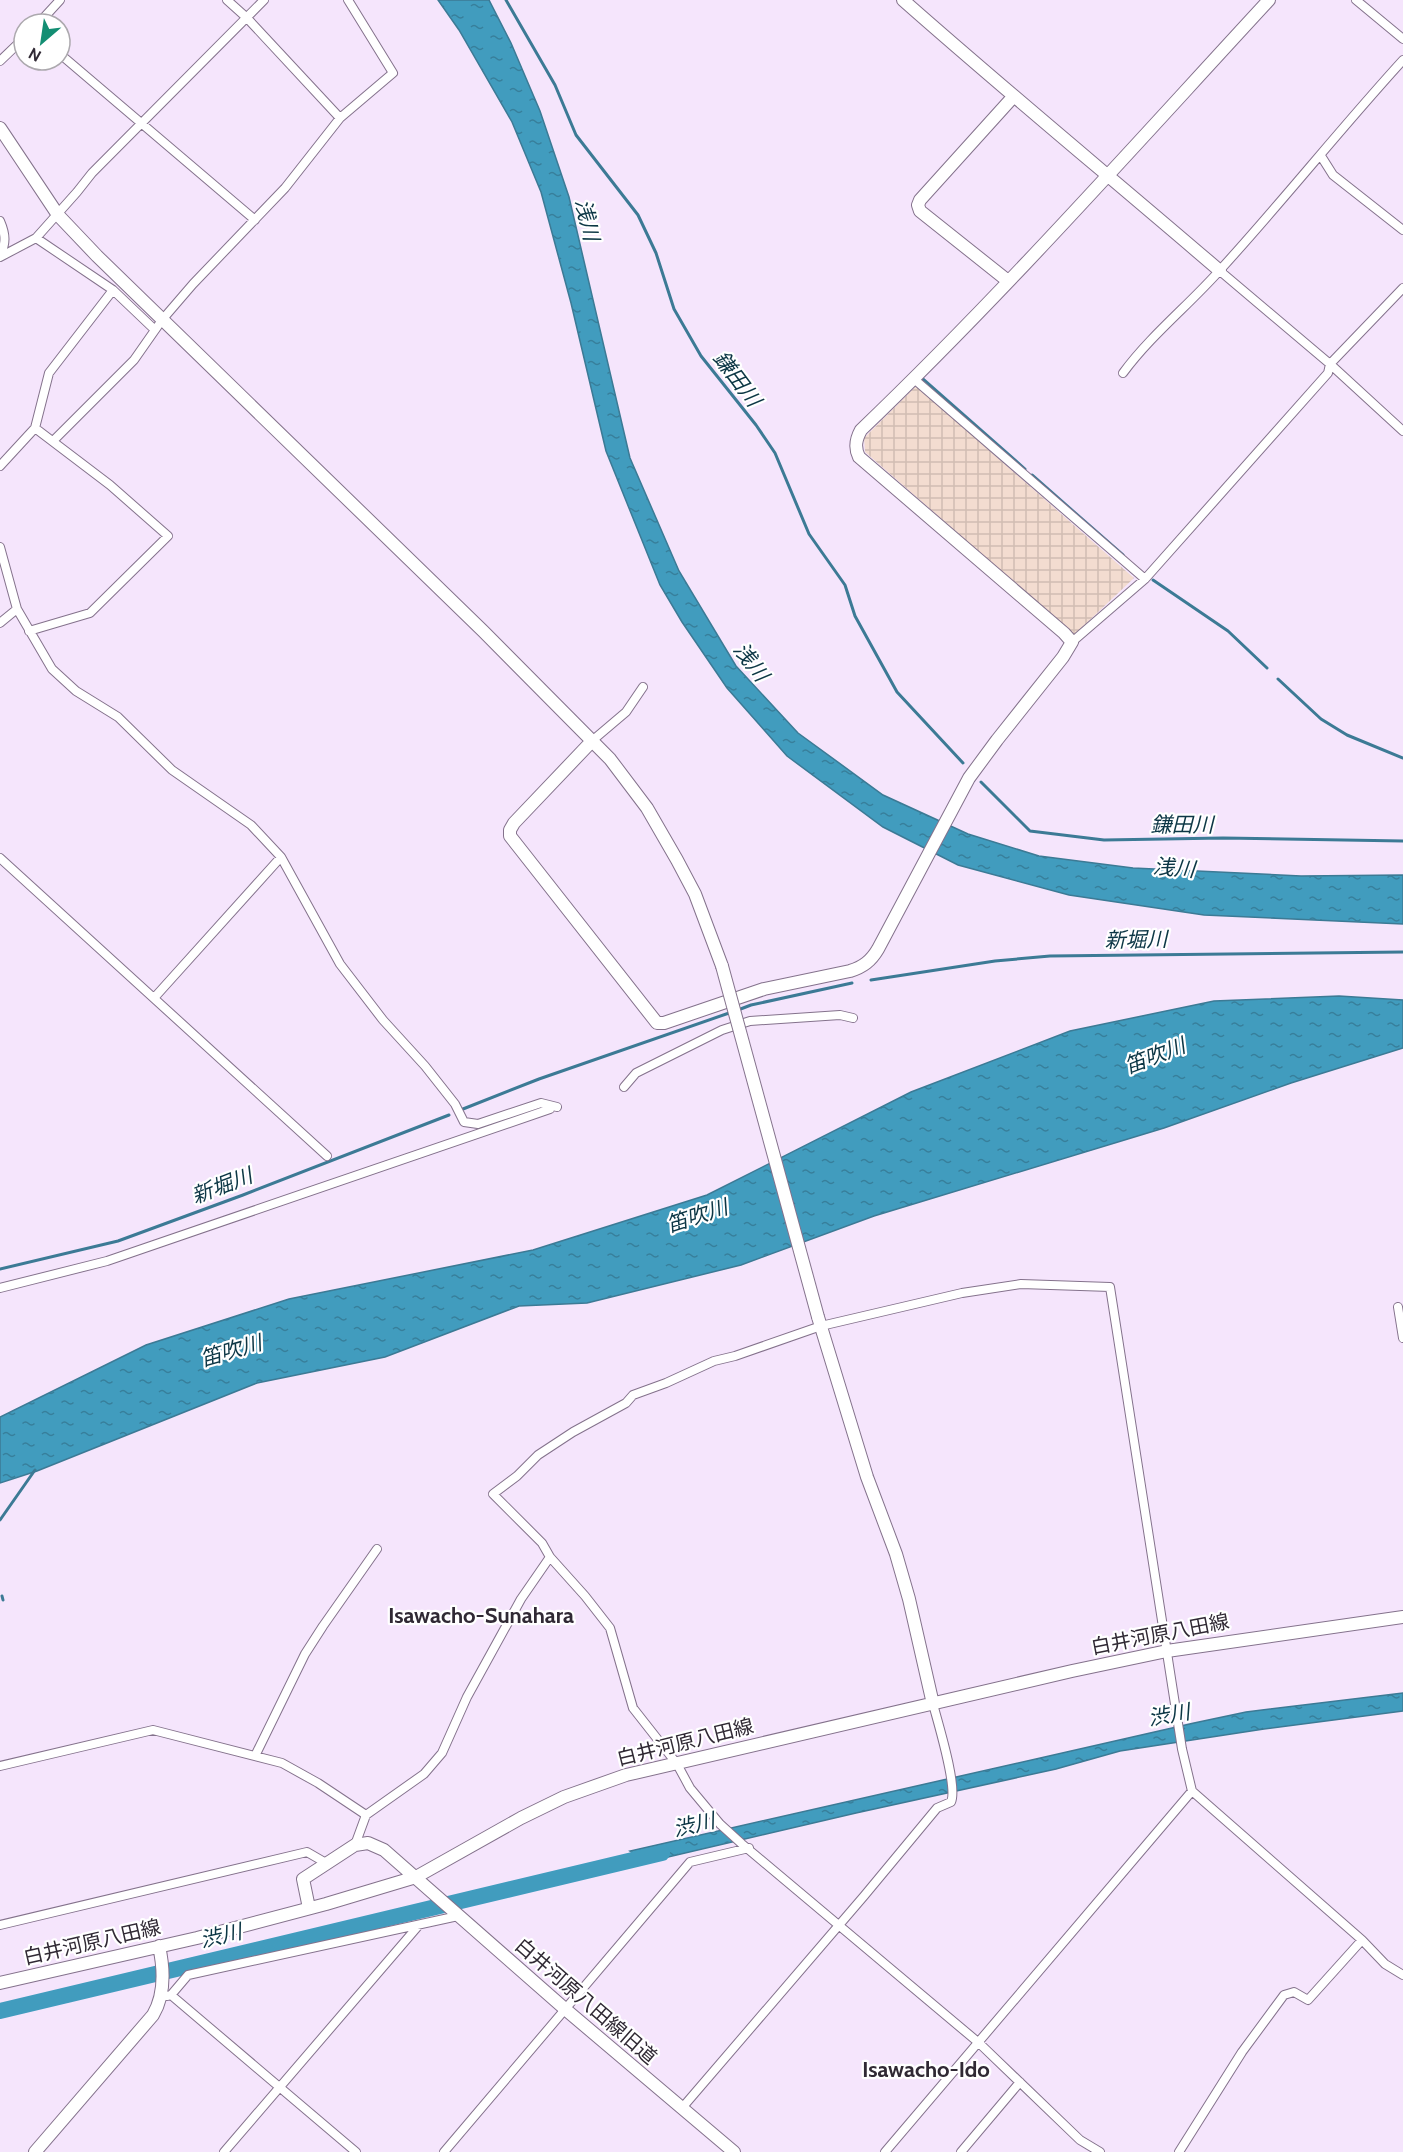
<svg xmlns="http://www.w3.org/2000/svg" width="1403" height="2152" font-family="Cabin,'Noto Sans JP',sans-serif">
<defs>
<pattern id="industrial-grid" width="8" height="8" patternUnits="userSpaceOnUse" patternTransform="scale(1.5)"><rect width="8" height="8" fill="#f3dcd0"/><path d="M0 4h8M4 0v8" fill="none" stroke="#d1bdb3"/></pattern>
<pattern id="water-ripples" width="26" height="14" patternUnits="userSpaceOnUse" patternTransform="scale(1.5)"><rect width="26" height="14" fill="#419cbe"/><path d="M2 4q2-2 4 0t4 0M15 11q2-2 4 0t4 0" fill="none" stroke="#377f9b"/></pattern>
</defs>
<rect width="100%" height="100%" fill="#f5e5fc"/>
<path fill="url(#industrial-grid)" d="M916 386 1134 578 1074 635 865 452 864 438Z"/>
<path fill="url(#water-ripples)" stroke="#3c7a95" stroke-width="1.5" d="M438 0H489L511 43 540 111 569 197 630 458 679 571 736 666 798 733 883 795 968 834 1039 856 1133 868 1301 876 1403 875V924L1204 915 1069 895 958 865 883 827 787 756 727 688 682 622 660 585 606 451 571 303 541 192 512 122 459 30Z
M1339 996 1403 1000V1048L1291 1083 1164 1128 874 1216 741 1265 587 1303 519 1306 385 1357 257 1383 37 1471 0 1483V1417L146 1345 289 1299 533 1250 707 1195 911 1092 1070 1031 1214 1001Z
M1403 1693V1711L1264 1729 1120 1751 1056 1769 856 1813 647 1862 630 1851 1194 1723 1246 1712Z"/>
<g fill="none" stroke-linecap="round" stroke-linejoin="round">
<path stroke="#3c7a95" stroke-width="3" d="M506 0 555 85 576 135 638 215 656 253 674 309 701 356 756 425 775 453 809 534 845 585 855 616 897 692 963 763
M922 378 1025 469
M1032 475 1123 555
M1153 580 1228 631 1267 668
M1278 679 1321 719 1347 735 1403 758
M981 782 1030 831 1104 840 1223 838 1403 841
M871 980 995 961 1050 956 1403 952
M738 1010 751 1005 852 983
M463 1109 539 1079 732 1012
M0 1269 118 1241 243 1195 449 1115
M0 1520 35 1470
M2 1596 3 1600"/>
<path stroke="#419cbe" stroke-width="16" d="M0 2011 662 1853"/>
<defs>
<path id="street" d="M227 0 247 18 340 118
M1356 0 1403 39
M38 24 60 0
M60 54 255 220
M0 61 24 38
M1321 156 1333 175 1403 230
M0 221C6 235 6 243 0 256
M36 238 113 290 155 330
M0 257 36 238 77 192 92 173 264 0
M1220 271 1330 364 1403 431
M1123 373C1151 335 1189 305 1220 270 1283 201 1340 129 1403 60
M914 379 1145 579
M53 441 134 360 162 320 193 284 285 188 340 118 393 73 348 0
M0 466 35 428 49 373 113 290
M0 547 17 609 52 669 76 691 118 717 172 770 251 825 281 857 340 964 383 1020 425 1066 455 1104 464 1122 478 1124 541 1103 557 1107
M0 623 17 609
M29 631 90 613 168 536 110 485 35 428
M1072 642 1145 579 1328 373 1330 364 1403 288
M593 740 626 712 643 687
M0 858 327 1156
M154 998 281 857
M624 1087 636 1073 722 1030 750 1021 840 1015 853 1018
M0 1288 107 1261 550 1109
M1398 1307 1403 1338
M255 1756 305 1654 323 1626 377 1549
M0 1766 153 1730 282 1763 318 1783 366 1815
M355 1845 366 1815 424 1774 442 1753 467 1697 521 1599 550 1557
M0 1925 307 1852 326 1863
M171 1995 188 1975 458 1916
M167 1996 171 1995 356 2152
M682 2108 864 1896 937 1808 951 1802C958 1787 938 1723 933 1704
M224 2152 419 1925
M444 2152 690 1862 749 1848
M885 2152 1192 1791
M961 2152 1020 2082
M1100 2152 1080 2140 979 2043 742 1844 720 1824 690 1788 677 1764 633 1708 610 1628 585 1596 550 1557 542 1543 493 1494 517 1476 538 1455 573 1432 626 1403 633 1395 666 1383 714 1361 735 1356 821 1326 962 1293 1021 1284 1110 1287 1182 1749 1192 1791 1362 1940 1385 1964 1403 1975
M1179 2152 1242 2052 1284 1995 1294 1992 1308 2000 1362 1940"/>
<path id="secondary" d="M903 0C1007 92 1114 180 1220 271
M0 128 58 215 97 256 483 631 610 759 647 808 677 860 695 894 722 966
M1008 281 920 211 918 205 920 200 1013 97
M593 740 514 823 510 830V836L657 1023H664L764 989 850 971C863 967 871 961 878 949L969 778 997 740 1063 657 1072 642 1064 633 859 457C854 447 856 439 861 430 1004 293 1135 145 1269 0
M818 1317 867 1477 896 1554 909 1599 933 1704
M309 1908 303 1879 355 1845 368 1843 384 1850 565 2009 734 2152
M0 1983 197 1938 326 1904 416 1877 521 1818 564 1797 626 1775 1072 1671 1167 1651 1403 1617
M35 2152 153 2015C165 1995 164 1969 159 1946"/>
</defs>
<use href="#street" stroke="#84728c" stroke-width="10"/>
<use href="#secondary" stroke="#84728c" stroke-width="14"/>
<use href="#street" stroke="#fff" stroke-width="8"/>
<use href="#secondary" stroke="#fff" stroke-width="12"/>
<defs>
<path id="secondary-bridge" d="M722 966 818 1317"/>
</defs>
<use href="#secondary-bridge" stroke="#84728c" stroke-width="14" stroke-linecap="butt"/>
<use href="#secondary-bridge" stroke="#fff" stroke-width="12"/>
</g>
<g text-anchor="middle" stroke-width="4.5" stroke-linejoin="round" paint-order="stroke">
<g font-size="20" fill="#302934" stroke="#fff">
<text transform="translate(1160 1634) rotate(-11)" y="7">白井河原八田線</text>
<text transform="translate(685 1742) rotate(-14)" y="7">白井河原八田線</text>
<text transform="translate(92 1942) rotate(-13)" y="7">白井河原八田線</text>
<text transform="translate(586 2001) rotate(41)" y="7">白井河原八田線旧道</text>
</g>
<g font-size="21" font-style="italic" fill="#0c3645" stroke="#fff">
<text transform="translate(587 220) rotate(77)" y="7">浅川</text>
<text transform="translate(737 379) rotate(53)" y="7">鎌田川</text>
<text transform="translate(751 662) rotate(53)" y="7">浅川</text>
<text x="1182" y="832">鎌田川</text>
<text transform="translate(1174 868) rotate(5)" y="7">浅川</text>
<text transform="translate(1136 940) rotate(-1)" y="7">新堀川</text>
<text transform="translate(1155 1056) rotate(-21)" y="7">笛吹川</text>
<text transform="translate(222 1186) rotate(-21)" y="7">新堀川</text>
<text transform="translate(697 1216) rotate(-18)" y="7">笛吹川</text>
<text transform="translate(231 1351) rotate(-16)" y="7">笛吹川</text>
<text transform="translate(1169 1715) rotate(-10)" y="7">渋川</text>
<text transform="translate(694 1825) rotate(-13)" y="7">渋川</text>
<text transform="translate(221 1936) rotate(-13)" y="7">渋川</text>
</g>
<g font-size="22" font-weight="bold" fill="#302934" stroke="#fff">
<text x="481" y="1623">Isawacho-Sunahara</text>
<text x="926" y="2077">Isawacho-Ido</text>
</g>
</g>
<g transform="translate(42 42) rotate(209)"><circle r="28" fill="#ffffff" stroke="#aca9ae" stroke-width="1.5"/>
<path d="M0-4.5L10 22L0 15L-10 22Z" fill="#138e73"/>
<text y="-9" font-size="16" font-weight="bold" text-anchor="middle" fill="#302934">N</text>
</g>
</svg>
